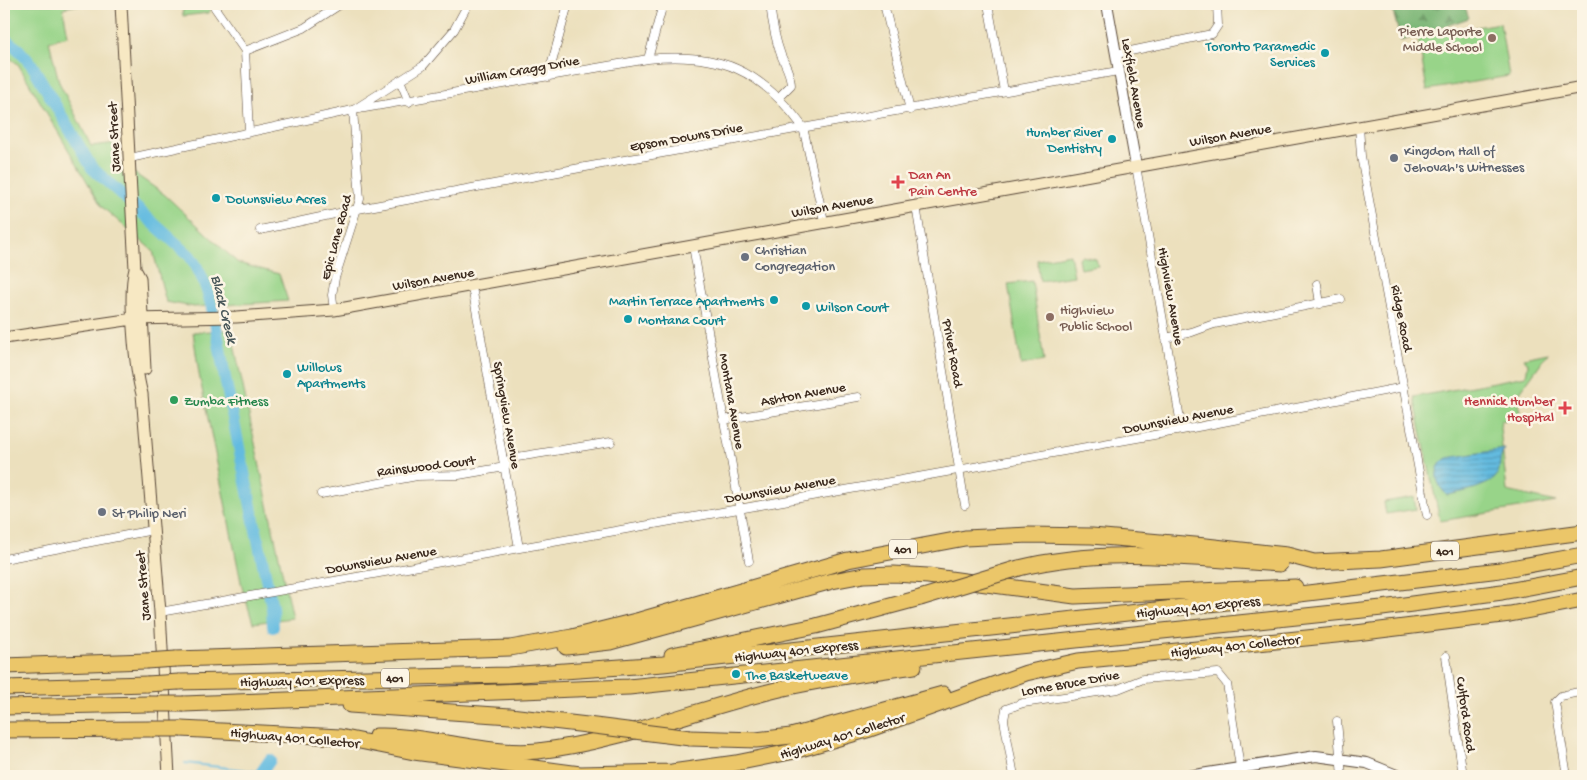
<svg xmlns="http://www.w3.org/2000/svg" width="1587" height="780" font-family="'Gochi Hand',sans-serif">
<defs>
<pattern id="forest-firs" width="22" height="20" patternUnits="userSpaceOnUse" patternTransform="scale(1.25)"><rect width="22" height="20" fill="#7ab675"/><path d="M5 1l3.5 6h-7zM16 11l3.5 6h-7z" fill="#65945f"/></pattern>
<pattern id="water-rules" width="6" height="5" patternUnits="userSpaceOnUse" patternTransform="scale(1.25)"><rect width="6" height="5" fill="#63bbe0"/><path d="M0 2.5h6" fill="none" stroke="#5398b5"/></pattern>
</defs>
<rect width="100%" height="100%" fill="#fcf5e5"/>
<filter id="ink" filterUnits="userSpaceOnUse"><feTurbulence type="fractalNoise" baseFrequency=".02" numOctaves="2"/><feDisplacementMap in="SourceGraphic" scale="10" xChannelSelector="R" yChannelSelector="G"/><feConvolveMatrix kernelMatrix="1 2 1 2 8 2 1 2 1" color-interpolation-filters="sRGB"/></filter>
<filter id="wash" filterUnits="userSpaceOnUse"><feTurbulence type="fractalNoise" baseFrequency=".0096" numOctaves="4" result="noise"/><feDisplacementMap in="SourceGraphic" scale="20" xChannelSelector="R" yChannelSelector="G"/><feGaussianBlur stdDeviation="1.12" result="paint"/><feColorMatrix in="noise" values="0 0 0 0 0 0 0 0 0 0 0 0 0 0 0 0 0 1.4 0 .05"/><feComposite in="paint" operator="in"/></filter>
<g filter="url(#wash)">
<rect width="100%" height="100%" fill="#ece0bd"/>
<path fill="url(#forest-firs)" stroke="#5a704a" d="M1391 4H1464L1469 18 1401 41Z"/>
<path fill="#98d489" stroke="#6a7f54" d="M4 4H83L63 8 68 36 49 41 59 82 91 146 117 143 120 163 165 195 238 263 279 274 288 301 194 307 166 302 153 251 102 207 18 64 4 54Z
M182 4H213L209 13 183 16Z
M1500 23 1509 76 1427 90 1418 37Z
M1070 254 1074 276 1040 281 1037 260Z
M1082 256 1096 259 1098 266 1080 269 1078 258Z
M1032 281 1044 361 1021 365 1008 284Z
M231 330 292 618 253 623 242 587 199 374 193 332Z
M1548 353 1517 396 1521 417 1501 421 1500 428 1507 491 1556 502 1440 521 1414 397 1526 376 1528 364 1524 358Z
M1414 497 1416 509 1386 514 1384 502Z"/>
<path fill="url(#water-rules)" stroke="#4f727f" d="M1505 449C1497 461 1502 465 1497 475 1492 486 1459 493 1447 495 1435 484 1432 467 1447 458Z"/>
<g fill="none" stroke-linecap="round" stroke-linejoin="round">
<path stroke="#63bbe0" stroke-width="2" d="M185 763 263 772"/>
<path stroke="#63bbe0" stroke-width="12" d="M4 39 18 49 32 65 92 168 190 256C214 289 218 343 226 383 241 458 256 532 272 607L273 627
M259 776 270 760"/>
</g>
</g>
<g filter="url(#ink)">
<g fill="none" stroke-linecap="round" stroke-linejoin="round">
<defs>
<path id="minor" d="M770 4C772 21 775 39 781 55 785 65 791 74 791 85L778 98
M884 4 910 110
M988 4 1004 91
M215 8 245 51 249 132
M245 51 304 28 341 4
M1116 54 1212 34 1218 25 1217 4
M648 59 663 4
M548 77 568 4
M400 80 409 102
M355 109 423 66 454 30 468 4
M1359 126 1361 156 1427 515
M130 158 353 110 648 59C720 52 760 69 803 127L824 221
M1136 166 1182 430
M916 206 965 505
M260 230 358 209 580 168 1118 71
M693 246 749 561
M1317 284 1320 304
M472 287 519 548
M334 310 332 295 335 278 360 199 353 110
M1166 338 1192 332 1214 324 1341 299
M723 420 858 397
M505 467 511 458 611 442
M321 494 417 476 459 475 505 467
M4 559 153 530
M160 612 1182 430 1404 387
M1446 656 1463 776
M1337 721 1342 776
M1014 776 1004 720 1006 709 1023 703 1118 689 1143 679 1218 673 1227 684 1240 767
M1567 776 1555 702 1561 696 1583 691"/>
<path id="tertiary" d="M1107 4 1136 166
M1188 776 1316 756 1367 763 1399 776"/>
<path id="secondary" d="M121 4 135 269C128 293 135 369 142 394L160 612 169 776
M135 269 140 278 145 369
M4 338 133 319 236 317 334 310 1583 87"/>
<path id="motorway" d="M1019 568C1105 546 1192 559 1280 564
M566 647 610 642 832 581 864 575 894 574 928 576 1075 596 1295 587
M672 655 816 626 920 598
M176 659 510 648 572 637 640 620 848 560 965 538 1029 535 1092 536 1206 546 1287 555 1314 562 1381 559 1583 532
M4 666 146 661
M179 682 508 675 663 664 1283 596 1500 570 1583 555
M4 688 147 684
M184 704 629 687 1382 608 1502 592 1583 577
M350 705 510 716 587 725
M4 707 148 704
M181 729 340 737 414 752 580 774 672 772 736 763 790 752 870 729 1026 673 1078 661 1356 633 1510 614 1583 600
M4 730 152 729
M376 736C429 734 484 756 538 751 619 742 696 709 776 690 821 679 868 673 914 666
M690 738 756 740 791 736 943 694"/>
</defs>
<use href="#minor" stroke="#564536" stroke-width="9"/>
<use href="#tertiary" stroke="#564536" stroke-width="12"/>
<use href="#secondary" stroke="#564536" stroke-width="13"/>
<use href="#motorway" stroke="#564536" stroke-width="17"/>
<use href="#minor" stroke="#fff" stroke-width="8"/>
<use href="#tertiary" stroke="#fff" stroke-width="10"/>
<use href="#secondary" stroke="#f7e8c3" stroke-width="11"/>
<use href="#motorway" stroke="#ebc669" stroke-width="15"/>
<defs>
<path id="motorway-bridge" d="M920 598 1019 568
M146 661 176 659
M147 684 179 682
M148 704H184
M587 725 690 738
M152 729H181"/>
</defs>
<use href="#motorway-bridge" stroke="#564536" stroke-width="17" stroke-linecap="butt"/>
<use href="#motorway-bridge" stroke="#ebc669" stroke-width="15"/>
</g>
</g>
<g fill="#8d6e63" stroke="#fcf5e5" stroke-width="2">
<circle cx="1492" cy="38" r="5"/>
<circle cx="1050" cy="317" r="5"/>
</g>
<g fill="#0f9aa8" stroke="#fcf5e5" stroke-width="2">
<circle cx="1325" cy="53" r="5"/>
<circle cx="1112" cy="139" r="5"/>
<circle cx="216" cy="198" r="5"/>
<circle cx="774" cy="300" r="5"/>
<circle cx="806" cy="306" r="5"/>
<circle cx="628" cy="319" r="5"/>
<circle cx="287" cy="374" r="5"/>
<circle cx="736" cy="674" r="5"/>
</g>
<g fill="#6b7280" stroke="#fcf5e5" stroke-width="2">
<circle cx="1394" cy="158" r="5"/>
<circle cx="745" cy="257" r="5"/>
<circle cx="102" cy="512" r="5"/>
</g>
<g fill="#e0444e" stroke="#fcf5e5" stroke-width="2">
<path d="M895.5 174.5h5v5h5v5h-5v5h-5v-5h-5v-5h5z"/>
<path d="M1562.5 400.5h5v5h5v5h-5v5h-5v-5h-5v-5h5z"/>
</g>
<circle fill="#2e9e5b" stroke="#fcf5e5" stroke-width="2" cx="174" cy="400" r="5"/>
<g text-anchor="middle" stroke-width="5" stroke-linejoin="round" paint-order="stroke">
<g fill="#fcf5e5" stroke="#75675a" stroke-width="1">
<rect x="889" y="539.5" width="28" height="19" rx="4"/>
<rect x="1431" y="541.5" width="28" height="19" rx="4"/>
<rect x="381" y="668.5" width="28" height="19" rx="4"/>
</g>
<g font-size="12" font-weight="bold" fill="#3b2a1e">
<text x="903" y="553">401</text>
<text x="1445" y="555">401</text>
<text x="395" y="682">401</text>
</g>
<g font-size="14" fill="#785e54" stroke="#fcf5e5" text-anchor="end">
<text x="1482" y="35">Pierre Laporte<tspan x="1482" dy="16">Middle School</tspan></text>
<text x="1060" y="314" text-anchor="start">Highview<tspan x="1060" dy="16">Public School</tspan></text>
</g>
<g font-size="14" fill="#0d838f" stroke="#fcf5e5" text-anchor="start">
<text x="1315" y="50" text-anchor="end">Toronto Paramedic<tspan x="1315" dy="16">Services</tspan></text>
<text x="1102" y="136" text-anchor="end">Humber River<tspan x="1102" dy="16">Dentistry</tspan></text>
<text x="226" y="203">Downsview Acres</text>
<text x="764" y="305" text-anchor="end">Martin Terrace Apartments</text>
<text x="816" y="311">Wilson Court</text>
<text x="638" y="324">Montana Court</text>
<text x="297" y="371">Willows<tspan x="297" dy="16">Apartments</tspan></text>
<text x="746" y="679">The Basketweave</text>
</g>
<g font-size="14" fill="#3b2a1e" stroke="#fcf5e5">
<text transform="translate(522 69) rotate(-10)" y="5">William Cragg Drive</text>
<text transform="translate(1135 83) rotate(80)" y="5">Lexfield Avenue</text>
<text transform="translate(1230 134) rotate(-10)" y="5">Wilson Avenue</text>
<text transform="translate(686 136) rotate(-10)" y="5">Epsom Downs Drive</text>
<text transform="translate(113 137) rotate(-93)" y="5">Jane Street</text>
<text transform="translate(832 205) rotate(-10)" y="5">Wilson Avenue</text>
<text transform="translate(335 237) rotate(-75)" y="5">Epic Lane Road</text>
<text transform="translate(433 278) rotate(-10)" y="5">Wilson Avenue</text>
<text transform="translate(1172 296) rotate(80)" y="5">Highview Avenue</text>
<text transform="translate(1403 318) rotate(79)" y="5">Ridge Road</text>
<text transform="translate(954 353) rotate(80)" y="5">Privet Road</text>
<text transform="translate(803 393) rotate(-10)" y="5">Ashton Avenue</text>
<text transform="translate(733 401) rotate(80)" y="5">Montana Avenue</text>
<text transform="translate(508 415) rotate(80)" y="5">Springview Avenue</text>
<text transform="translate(1178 418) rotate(-11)" y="5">Downsview Avenue</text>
<text transform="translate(426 465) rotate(-7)" y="5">Rainswood Court</text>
<text transform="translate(780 488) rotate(-10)" y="5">Downsview Avenue</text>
<text transform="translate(381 559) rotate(-10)" y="5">Downsview Avenue</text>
<text transform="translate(142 586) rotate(-95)" y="5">Jane Street</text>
<text transform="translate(1198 606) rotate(-6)" y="5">Highway 401 Express</text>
<text transform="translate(1235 645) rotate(-6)" y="5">Highway 401 Collector</text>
<text transform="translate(796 650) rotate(-6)" y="5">Highway 401 Express</text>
<text transform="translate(302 680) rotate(-1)" y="5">Highway 401 Express</text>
<text transform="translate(1070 682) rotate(-10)" y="5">Lorne Bruce Drive</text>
<text transform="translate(1467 714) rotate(82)" y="5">Culford Road</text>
<text transform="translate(842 735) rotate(-17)" y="5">Highway 401 Collector</text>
<text transform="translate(295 737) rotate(5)" y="5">Highway 401 Collector</text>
</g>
<g font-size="14" fill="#5b616d" stroke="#fcf5e5" text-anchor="start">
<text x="1404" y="155">Kingdom Hall of<tspan x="1404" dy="16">Jehovah's Witnesses</tspan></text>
<text x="755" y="254">Christian<tspan x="755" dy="16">Congregation</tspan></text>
<text x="112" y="517">St Philip Neri</text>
</g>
<g font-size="14" fill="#be3a42" stroke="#fcf5e5" text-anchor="start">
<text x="909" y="179">Dan An<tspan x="909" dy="16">Pain Centre</tspan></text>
<text x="1554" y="405" text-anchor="end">Hennick Humber<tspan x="1554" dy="16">Hospital</tspan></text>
</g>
<g font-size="14" fill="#27864d" stroke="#fcf5e5" text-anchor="start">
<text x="184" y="405">Zumba Fitness</text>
</g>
<g font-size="15" font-style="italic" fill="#475658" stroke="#fcf5e5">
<text transform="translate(225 309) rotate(76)" y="5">Black Creek</text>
</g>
</g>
<rect width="1587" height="780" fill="none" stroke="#fcf5e5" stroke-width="20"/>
</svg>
